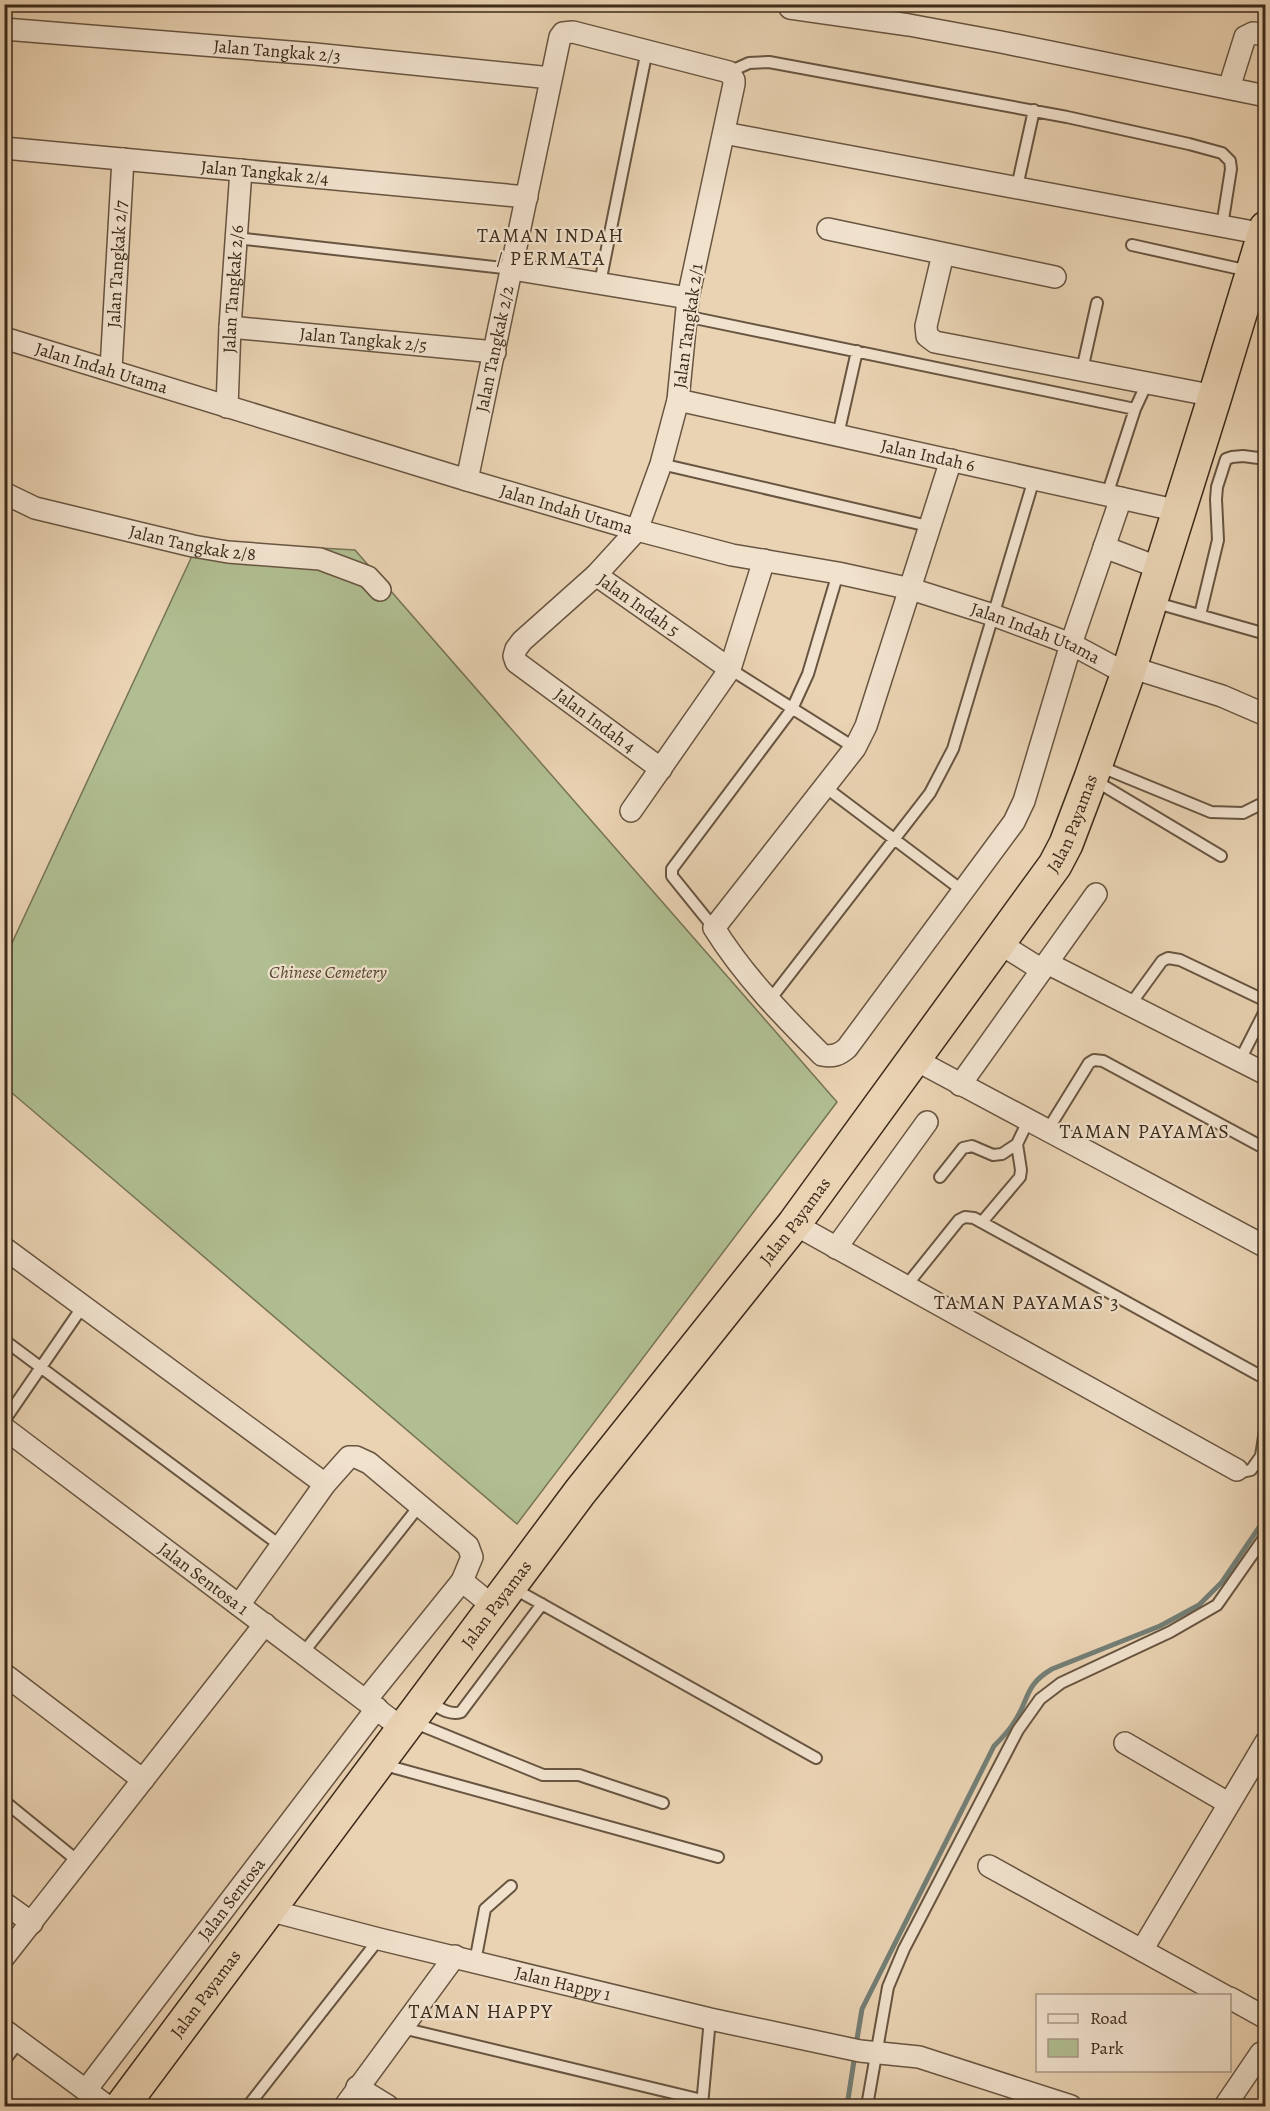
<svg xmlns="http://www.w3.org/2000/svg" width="1270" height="2111" font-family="Alegreya,serif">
<rect width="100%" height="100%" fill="#ead3b3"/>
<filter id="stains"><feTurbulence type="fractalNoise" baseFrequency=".00333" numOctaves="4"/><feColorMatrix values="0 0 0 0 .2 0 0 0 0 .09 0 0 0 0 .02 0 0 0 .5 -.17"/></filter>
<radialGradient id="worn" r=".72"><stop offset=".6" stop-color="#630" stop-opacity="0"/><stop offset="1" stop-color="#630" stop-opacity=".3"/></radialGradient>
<path fill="#b0be91" stroke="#767456" stroke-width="1.5" d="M199 541 355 550 837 1102 517 1524 5 1087V958Z"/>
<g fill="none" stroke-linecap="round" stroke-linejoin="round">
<path stroke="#737f76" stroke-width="5" d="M856 2045 862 2009 994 1746C1001 1739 1008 1732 1013 1724 1030 1700 1023 1686 1052 1669L1160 1626 1199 1605 1222 1582 1266 1517
M847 2106 855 2054"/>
<defs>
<path id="lane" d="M729 72 749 63 769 62 1067 117 1189 144 1222 153 1230 161 1231 169 1222 226
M1017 187 1034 110
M236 238 512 269
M1132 245 1249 271
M600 283 647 50
M685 316 1135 409 1107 495
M1082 370 1097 303
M1135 409 1147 383
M838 435 857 351
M661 464 928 526
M1153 602 1266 634
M1200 615 1218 540 1216 499 1217 487 1226 459 1232 457 1243 456 1266 459
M730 669 855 748
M1099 766 1211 812 1243 813 1259 805H1266
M1094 780 1221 856
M825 787 963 891
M714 928 672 876V869L792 709 808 674 838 573
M769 1001 930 793 953 749 1034 479
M1130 1005 1162 961 1168 958 1180 960 1266 1001
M1240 1060 1266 1009
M1047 1131 1089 1063 1094 1060 1103 1061 1266 1149
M940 1177 963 1148 972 1146 993 1155 1002 1154 1017 1144 1028 1121
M982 1222 1020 1177 1021 1170 1017 1144
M906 1286 959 1220 965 1217 974 1218 1266 1379
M4 1340 281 1546
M4 1421 83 1306
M1237 1470 1242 1472 1251 1470 1261 1456 1266 1424
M513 1588 816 1758
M303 1653 420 1505
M428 1701C438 1707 449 1716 461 1712L542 1604
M413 1722 543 1775H579L663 1803
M381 1764 718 1857
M4 1801 79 1862
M475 1962 485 1909 511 1886
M402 2028 702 2100
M4 2061 20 2041
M702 2105 710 2019
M248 2106 379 1939
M867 2106 888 1987 904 1949 1018 1730 1040 1699 1061 1683 1170 1632 1217 1605 1266 1535"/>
<g id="street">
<path d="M790 8 909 25 1001 42 1266 96"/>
<path id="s1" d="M4 29 315 54 551 78"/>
<path d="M1229 88 1245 37 1253 33 1266 35"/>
<path d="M724 133 1264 234"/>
<path id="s2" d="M4 148 527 197"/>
<path d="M828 229 1055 277"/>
<path d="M943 254 926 326 927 336 935 342 1215 396"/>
<path d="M512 269 688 298"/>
<path id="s3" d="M230 327 495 352"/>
<path id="s4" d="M4 338 467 480 637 530 732 555 838 573 911 589 993 615 1071 644 1127 674"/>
<path id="s5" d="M111 369 123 159"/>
<path id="s6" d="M678 400 1179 511"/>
<path id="s7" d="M227 407 230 327 241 170"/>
<path d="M951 460 866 726 855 748 714 928C744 976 782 1015 822 1055 833 1057 839 1055 847 1048L1014 822 1024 801 1071 644 1121 498"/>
<path id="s8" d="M467 480 560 37 563 33 573 32 729 72 734 80V84L688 298 678 400 661 464 637 530 596 575 522 641 516 649 514 656 516 662 661 769"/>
<path id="s9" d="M4 493 35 508 193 546 228 552 320 559 368 577 380 590"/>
<path d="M1104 547 1160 568"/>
<path id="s10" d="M596 575 730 669"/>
<path d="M1130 667 1222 696 1266 715"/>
<path d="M631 811 730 669 764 560"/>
<path d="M999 943 1042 970"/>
<path d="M1047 963 1266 1074"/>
<path d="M914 1059 1266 1247"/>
<path d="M960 1085 1096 894"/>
<path d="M794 1224 1237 1470"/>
<path d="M4 1248 325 1484"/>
<path d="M836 1248 927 1122"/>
<path id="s11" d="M4 1428 403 1729"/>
<path d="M239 1605 325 1484 349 1457H356L369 1463 468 1546 472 1557 462 1581"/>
<path d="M4 1674 143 1780"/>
<path d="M366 1700 462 1581 494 1607"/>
<path d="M1125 1743 1228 1803"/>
<path d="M989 1866 1225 1996"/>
<path d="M4 1903 32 1923"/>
<path id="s12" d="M268 1910 379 1939 710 2019 860 2051 919 2057 1071 2106"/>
<path d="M1142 1950 1266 1742"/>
<path d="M4 1957 265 1624"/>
<path d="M1230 1998 1266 2018"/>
<path d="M4 2030 107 2106"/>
<path d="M357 2087 388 2106"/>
<path id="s13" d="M86 2090 377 1708"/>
<path d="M345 2106 455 1956"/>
<path d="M1225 2106 1261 2053 1266 2055"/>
</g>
<g id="highway">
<path id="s14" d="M122 2106 580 1492 794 1224 1055 865 1066 844 1091 778 1130 667 1215 396 1266 228"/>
</g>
</defs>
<use href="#lane" stroke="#685541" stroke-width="14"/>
<use href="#street" stroke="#685541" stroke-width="24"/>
<use href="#highway" stroke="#3c2b1b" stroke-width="36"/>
<use href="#lane" stroke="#f1e2ce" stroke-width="10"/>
<use href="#street" stroke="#f1e2ce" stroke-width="21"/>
<use href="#highway" stroke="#ead3b3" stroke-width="33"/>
</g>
<g text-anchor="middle" stroke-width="4.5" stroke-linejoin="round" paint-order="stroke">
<g font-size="18" fill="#3c2b1b" stroke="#f1e2ce">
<text dy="6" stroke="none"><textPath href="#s1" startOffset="274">Jalan Tangkak 2/3</textPath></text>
<text dy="6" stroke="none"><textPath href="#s2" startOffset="262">Jalan Tangkak 2/4</textPath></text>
<text dy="6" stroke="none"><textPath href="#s5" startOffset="105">Jalan Tangkak 2/7</textPath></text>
<text dy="6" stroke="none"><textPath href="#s7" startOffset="118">Jalan Tangkak 2/6</textPath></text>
<text transform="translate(688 326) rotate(-82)" y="6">Jalan Tangkak 2/1</text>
<text dy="6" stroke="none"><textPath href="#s3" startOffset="134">Jalan Tangkak 2/5</textPath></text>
<text dy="6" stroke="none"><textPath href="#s8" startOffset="134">Jalan Tangkak 2/2</textPath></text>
<text dy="6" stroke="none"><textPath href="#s4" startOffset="102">Jalan Indah Utama</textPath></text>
<text dy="6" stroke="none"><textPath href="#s6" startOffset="256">Jalan Indah 6</textPath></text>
<text dy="6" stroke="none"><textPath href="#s4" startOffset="588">Jalan Indah Utama</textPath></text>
<text dy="6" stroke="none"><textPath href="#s9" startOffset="196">Jalan Tangkak 2/8</textPath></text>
<text dy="6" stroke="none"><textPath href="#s10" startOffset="52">Jalan Indah 5</textPath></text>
<text dy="6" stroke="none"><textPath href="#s4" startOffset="1074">Jalan Indah Utama</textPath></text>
<text dy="6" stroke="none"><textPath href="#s8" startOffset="1382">Jalan Indah 4</textPath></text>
<text dy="6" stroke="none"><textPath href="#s14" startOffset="1598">Jalan Payamas</textPath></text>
<text dy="6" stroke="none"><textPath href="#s14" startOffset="1112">Jalan Payamas</textPath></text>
<text dy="6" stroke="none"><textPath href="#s11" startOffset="250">Jalan Sentosa 1</textPath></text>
<text dy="6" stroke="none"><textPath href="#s14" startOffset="626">Jalan Payamas</textPath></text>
<text dy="6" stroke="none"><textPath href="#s13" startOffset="240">Jalan Sentosa</textPath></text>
<text dy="6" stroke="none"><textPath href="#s12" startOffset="304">Jalan Happy 1</textPath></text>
<text dy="6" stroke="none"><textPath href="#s14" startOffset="140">Jalan Payamas</textPath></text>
</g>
<g font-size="18" font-style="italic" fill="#534833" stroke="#f1e2ce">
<text x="328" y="978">Chinese Cemetery</text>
</g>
<g font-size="20" letter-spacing="1.5" fill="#3c2b1b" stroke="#f1e2ce">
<text x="551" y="242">TAMAN INDAH<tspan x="551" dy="23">/ PERMATA</tspan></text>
<text x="1145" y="1138">TAMAN PAYAMAS</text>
<text x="1027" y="1309">TAMAN PAYAMAS 3</text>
<text x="481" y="2018">TAMAN HAPPY</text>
</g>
</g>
<rect width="1270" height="2111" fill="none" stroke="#ead3b3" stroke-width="24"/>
<rect x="6" y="6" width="1258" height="2099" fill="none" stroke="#3c2b1b" stroke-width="3"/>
<rect x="12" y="12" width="1246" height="2087" fill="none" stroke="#3c2b1b" stroke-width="1.5"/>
<rect x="1036" y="1994" width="195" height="78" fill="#f1e2ce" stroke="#a99986" stroke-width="1.5"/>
<rect x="1048" y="2014" width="30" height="9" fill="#f1e2ce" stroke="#a99986" stroke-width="1.5"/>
<text x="1090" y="2024" font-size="18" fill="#3c2b1b">Road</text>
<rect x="1048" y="2039" width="30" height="18" fill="#b0be91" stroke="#a99986" stroke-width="1.5"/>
<text x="1090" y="2054" font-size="18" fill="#3c2b1b">Park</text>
<rect width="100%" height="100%" filter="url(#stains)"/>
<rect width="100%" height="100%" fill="url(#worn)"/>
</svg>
